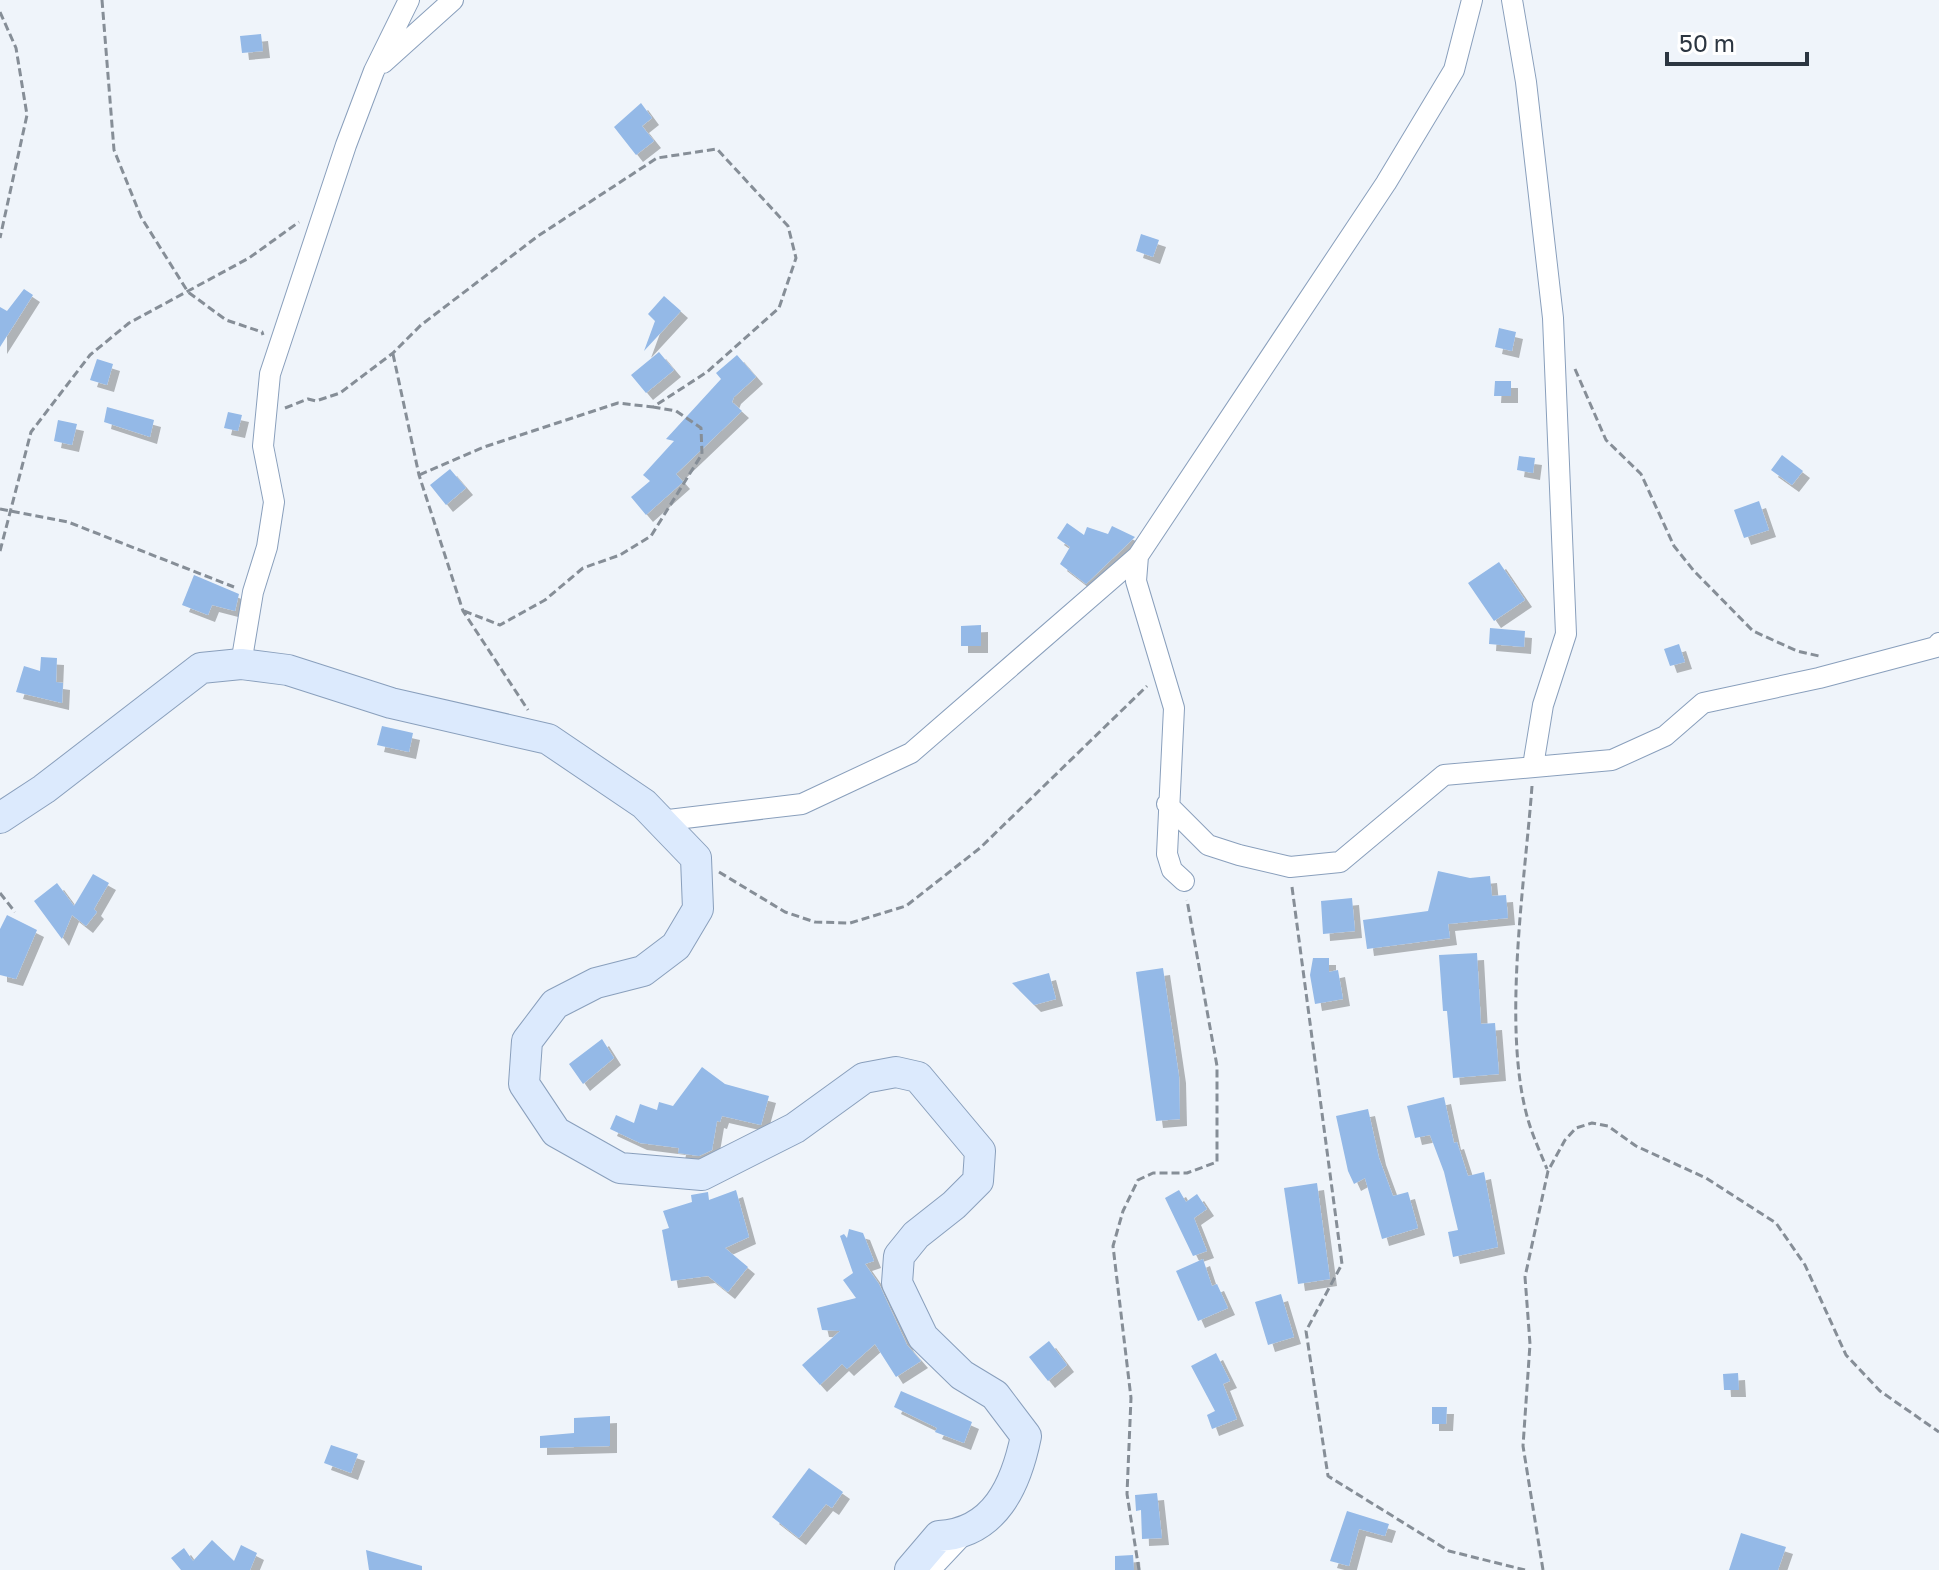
<svg xmlns="http://www.w3.org/2000/svg" width="1939" height="1570" font-family="'Golos Text',sans-serif">
<defs>
<filter id="shadow"><feDropShadow dx="7" dy="7" stdDeviation="0" flood-color="#0004"/></filter>
</defs>
<rect width="100%" height="100%" fill="#eff4fa"/>
<path fill="#94b9e7" filter="url(#shadow)" d="M261 34 263 51 242 53 240 36Z
M641 103 652 118 642 126 654 141 636 155 614 127Z
M1141 234 1159 240 1153 257 1136 251Z
M24 289 33 295 0 347V307L7 311Z
M664 296 681 311 644 351 655 321 648 314Z
M1499 328 1516 332 1512 351 1495 347Z
M659 352 674 370 646 393 631 375Z
M737 355 756 377 734 397 732 402 742 411 676 474 683 482 646 515 631 497 650 481 643 475 674 441 666 439 721 379 716 373Z
M97 359 113 364 107 385 90 380Z
M1495 381H1511V396H1494Z
M107 407 154 420 150 437 104 422Z
M228 412 242 415 238 431 224 428Z
M58 420 77 424 72 445 54 441Z
M1782 455 1803 471 1792 485 1771 470Z
M1519 456 1535 458 1533 473 1517 470Z
M450 469 466 488 446 505 430 485Z
M1759 501 1769 530 1744 538 1734 510Z
M1067 523 1084 535 1087 527 1108 534 1112 526 1135 537 1086 584 1060 564 1070 547 1057 538Z
M1499 562 1525 600 1494 621 1468 583Z
M194 575 239 594 235 611 212 605 208 615 182 605Z
M981 625V646H961V626Z
M1490 628 1525 631 1524 647 1489 644Z
M1679 644 1685 662 1670 666 1664 649Z
M41 657 57 658 56 682 63 683 62 703 16 692 24 666 40 671Z
M382 726 413 733 409 752 377 745Z
M1438 871 1470 878 1490 876 1492 896 1506 895 1508 918 1448 924 1450 938 1367 949 1363 920 1428 911Z
M93 874 109 883 94 909 97 912 86 926 72 915 62 939 34 901 57 883 74 906Z
M1352 898 1355 931 1323 934 1321 901Z
M7 915 37 930 16 979 0 975V929Z
M1477 953 1481 1024 1495 1023 1499 1074 1453 1078 1447 1011H1443L1439 955Z
M1313 958H1329V972L1338 970 1343 999 1315 1004 1310 975Z
M1163 968 1179 1076 1180 1119 1156 1121 1136 972Z
M1049 973 1056 999 1034 1005 1012 983Z
M602 1039 614 1058 583 1084 569 1064Z
M702 1067 725 1084 769 1096 761 1125 722 1116 720 1122 717 1121 712 1150 699 1156 678 1153 679 1148 640 1143 610 1129 616 1115 634 1123 640 1104 657 1110 659 1102 673 1106Z
M1444 1097 1454 1143 1457 1142 1468 1176 1484 1172 1498 1247 1453 1257 1448 1232 1458 1230 1444 1172 1430 1135 1415 1138 1407 1106Z
M1368 1109 1379 1158 1393 1196 1408 1192 1418 1228 1382 1239 1365 1178 1354 1184 1348 1171 1336 1116Z
M1317 1183 1330 1279 1298 1284 1284 1188Z
M736 1190 749 1237 725 1248 748 1267 728 1292 708 1276 671 1281 662 1230 669 1228 663 1211 692 1202 691 1195 708 1192 709 1200Z
M1179 1190 1186 1202 1197 1194 1207 1209 1194 1218 1207 1251 1193 1256 1165 1198Z
M849 1229 863 1233 874 1261 865 1264 879 1284 907 1345 921 1361 896 1377 875 1344 847 1369 842 1364 820 1385 802 1365 840 1331 822 1330 817 1308 856 1298 843 1280 853 1273 840 1236 844 1234 847 1238Z
M1203 1259 1212 1286 1217 1284 1228 1308 1198 1321 1176 1271Z
M1281 1294 1294 1337 1268 1345 1255 1302Z
M1049 1341 1067 1365 1048 1381 1029 1357Z
M1216 1353 1230 1381 1223 1384 1237 1419 1212 1429 1207 1415 1215 1411 1191 1366Z
M1738 1373 1739 1390H1724L1723 1374Z
M901 1391 972 1422 964 1443 935 1432 937 1428 894 1407Z
M1432 1407H1447L1446 1424H1432Z
M610 1416V1446L540 1448V1436L574 1433V1418Z
M331 1445 358 1454 351 1473 324 1463Z
M809 1468 843 1492 832 1508 826 1504 799 1538 772 1517Z
M1157 1493 1162 1538 1142 1539 1141 1510 1136 1511 1135 1495Z
M1347 1511 1389 1524 1385 1536 1359 1529 1349 1566 1330 1561Z
M1741 1533 1786 1547 1778 1570H1729Z
M212 1540 234 1561 241 1545 257 1553 250 1570H181L171 1558 184 1548 193 1561Z
M366 1550 422 1566V1570H369Z
M1133 1555 1134 1570H1115V1556Z"/>
<g fill="none" stroke-linecap="round" stroke-linejoin="round">
<defs>
<path id="street" d="M1512 0 1526 82 1553 318 1566 634 1543 705 1533 766
M383 63 453 0
M1138 556 1136 581 1174 708 1167 854 1172 870 1184 881
M241 664 253 592 267 547 274 502 263 446 270 374 346 145 374 71 409 0
M1167 804 1208 845 1239 855 1290 867 1340 862 1444 775 1612 760 1665 736 1703 703 1819 678 1936 647 1939 643
M660 821 802 804 911 753 1138 556 1386 183 1454 70 1472 0
M930 1570 963 1535"/>
<path id="secondary" d="M0 818 44 789 201 668 241 664 288 670 391 703 548 739 644 804 696 858 698 909 676 946 643 971 596 983 555 1004 527 1041 524 1084 556 1132 620 1168 702 1175 795 1128 864 1078 896 1072 918 1077 980 1151 978 1181 954 1205 916 1235 899 1256 897 1283 923 1337 962 1375 995 1395 1026 1436C1016 1485 995 1533 939 1536L910 1570"/>
</defs>
<use href="#street" stroke="#899fbc" stroke-width="22"/>
<use href="#secondary" stroke="#899fbc" stroke-width="32"/>
<path stroke="#868e97" stroke-width="3" stroke-dasharray="8 4" stroke-linecap="butt" d="M102 0 114 150 141 217 188 292 226 320 262 332 263 335
M0 12 16 48 27 115 0 238
M393 354 419 475 463 611 528 710
M1575 369 1606 440 1641 474 1674 546 1694 571 1753 631 1797 651 1819 656
M285 408 308 399 316 401 340 393 393 353 421 325 538 236 657 158 717 149 788 226 796 258 779 308 707 372 653 407 618 403 484 447 419 475
M0 509 68 522 234 587
M0 551 31 432 90 355 129 323 249 258 299 222
M464 611 500 625 545 600 583 568 620 555 651 536 702 454 701 428 676 411 653 407
M1532 786C1525 882 1501 1032 1529 1123 1534 1139 1541 1154 1547 1169
M719 872 785 912 815 922 850 923 906 906 980 848 1147 686
M1292 887 1342 1264 1306 1331 1328 1476 1449 1551 1525 1570
M0 893 15 912
M1139 1570 1127 1494 1131 1398 1113 1246 1123 1211 1138 1180 1153 1173H1187L1217 1162V1066L1187 900
M1543 1570 1523 1446 1530 1344 1525 1277 1548 1171 1565 1140 1576 1128 1592 1123 1608 1126 1636 1146 1706 1178 1776 1223 1805 1265 1846 1355 1880 1391 1939 1432"/>
<use href="#street" stroke="#fff" stroke-width="20"/>
<use href="#secondary" stroke="#dceafd" stroke-width="30"/>
</g>
<path d="M1667 52v12h140v-12" fill="none" stroke="#2c3641" stroke-width="4"/>
<text x="1679" y="52" font-size="24" fill="#2c3641" stroke="#ffffff" stroke-width="6" paint-order="stroke">50 m</text>
</svg>
